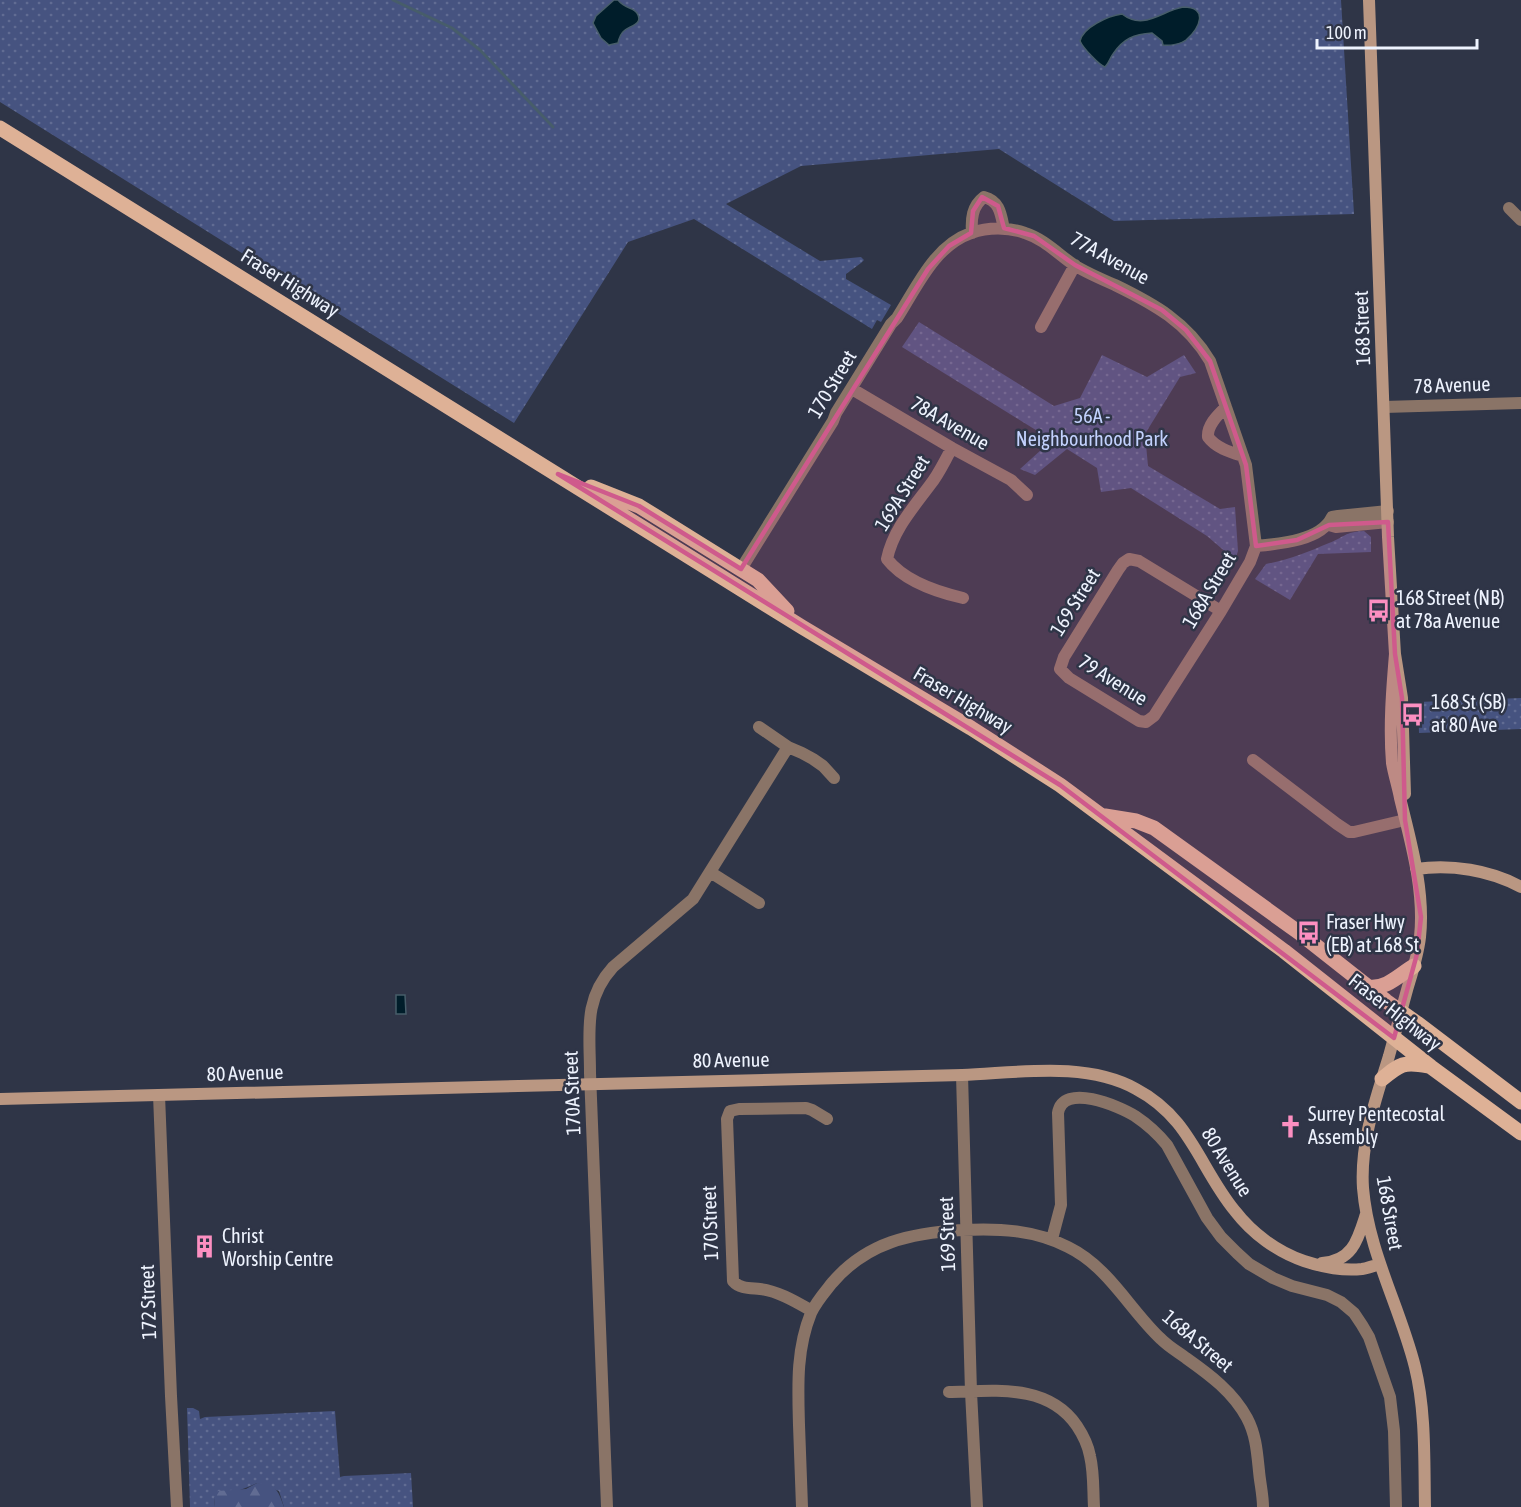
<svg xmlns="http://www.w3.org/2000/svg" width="1521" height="1507" font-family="'Asap Condensed',sans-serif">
<defs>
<pattern id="grass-dots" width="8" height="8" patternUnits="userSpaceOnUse" patternTransform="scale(1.5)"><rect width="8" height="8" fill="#465380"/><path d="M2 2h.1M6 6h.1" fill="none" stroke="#616c93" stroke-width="1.8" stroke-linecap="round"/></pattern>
<pattern id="forest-firs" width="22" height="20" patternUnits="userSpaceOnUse" patternTransform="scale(1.5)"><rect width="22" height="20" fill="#465380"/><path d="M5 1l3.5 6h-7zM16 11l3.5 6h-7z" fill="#616c93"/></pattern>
</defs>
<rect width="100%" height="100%" fill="#2f3547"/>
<path fill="url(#grass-dots)" d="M0 0H1341L1354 214 1114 221 999 149 801 166 726 204 820 261 861 257 864 260 861 263 846 274V279L891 305 881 322 877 320 872 329 694 219 628 242 514 423 0 102Z
M919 322 1054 406 1080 398 1102 355 1147 377 1184 355 1196 373 1180 377 1145 434 1148 466 1220 509 1235 507 1238 551 1235 560 1207 536 1131 488 1101 492 1097 468 1067 449 1035 475 1020 469 1052 440 902 347Z
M1364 531 1371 537V552L1318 554 1290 600 1255 579 1266 564C1288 560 1308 552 1329 543 1345 537 1344 532 1364 531Z
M1521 698V729L1419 733 1418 702Z
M187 1408H193L199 1411 200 1419 205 1417 335 1411 340 1477 344 1476 411 1473 413 1507H284L279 1491 257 1483C244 1490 228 1493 214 1498L215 1507H190Z"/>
<path fill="url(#forest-firs)" d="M257 1483C276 1484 278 1490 284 1507H215L214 1498 218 1491 246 1489Z"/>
<path fill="#001d2a" stroke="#475d6a" stroke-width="1.5" d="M614 0H618C625 9 633 7 637 13 644 24 630 26 625 30 621 33 619 38 618 43L609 45 601 38 593 23 596 16Z
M1183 7C1209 7 1200 28 1186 40 1181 44 1170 46 1163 45L1162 41 1152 33C1134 34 1123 39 1113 54 1110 58 1109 63 1105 67 1099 65 1083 48 1080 41 1083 27 1108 16 1122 14 1144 31 1161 11 1183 7Z
M396 995H405L406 1014H396Z"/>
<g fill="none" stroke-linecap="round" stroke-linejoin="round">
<path stroke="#475d6a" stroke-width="3" d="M393 0 452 28 480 50 553 127"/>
<path stroke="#8a7467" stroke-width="12" d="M1509 208 1521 220
M972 233C971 219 972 206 984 197 1000 201 1001 215 1004 229
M1041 327 1075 265
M852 389 952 448 1011 480 1027 495
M1226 407C1218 415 1207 425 1208 437 1216 448 1230 452 1243 456
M1384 407 1521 403
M952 448C945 460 939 474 930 485 913 508 893 530 887 559 904 581 937 592 963 598
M1329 525 1336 527 1388 522
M1256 546C1278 544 1321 541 1332 517L1338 516 1388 511
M741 569 833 421 836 413 891 324 897 318C917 287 934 246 971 233 988 227 1008 227 1025 233 1044 239 1058 254 1074 265 1087 273 1101 279 1115 285 1154 304 1187 322 1210 361L1246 465 1256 546 1250 562 1221 611 1154 716 1146 722 1139 721 1069 678 1060 669 1064 657 1118 570 1123 563 1129 559 1139 561 1221 611
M759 727 788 747 802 753 813 759 823 766 834 778
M1253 760 1337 824 1349 832H1354L1405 820
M710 872 759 903
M962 1075 971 1392 977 1507
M159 1095 171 1396 177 1507
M1052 1239 1061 1205 1058 1113C1063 1082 1119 1106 1135 1116 1147 1124 1158 1134 1167 1145L1207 1218 1221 1237 1237 1253 1249 1264 1273 1278 1292 1286 1327 1295 1341 1302 1354 1313 1362 1325 1369 1337 1390 1397 1394 1431 1396 1507
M812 1311C796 1302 778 1291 760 1289 750 1288 740 1289 733 1281L727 1119 730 1111 739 1109 806 1108 812 1110 827 1119
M949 1392C994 1391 1048 1383 1077 1426 1083 1435 1088 1445 1090 1456 1094 1473 1093 1490 1094 1507
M607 1507 590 1073C590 1032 583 1000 613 967L693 899 788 747
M802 1507C801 1480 800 1452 799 1425 798 1387 796 1350 811 1313 816 1302 824 1293 832 1283 867 1242 911 1233 962 1230 999 1228 1035 1230 1068 1247 1109 1267 1129 1309 1161 1339 1169 1347 1178 1352 1186 1358 1210 1375 1233 1392 1247 1418 1256 1435 1257 1452 1259 1471 1260 1483 1263 1495 1263 1507"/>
<path stroke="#ba9782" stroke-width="12" d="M1369 0 1388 537 1395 654 1402 698 1405 794
M1395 654C1392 690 1389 727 1392 763 1394 775 1398 787 1400 798 1411 843 1425 891 1420 937 1418 955 1412 973 1407 990 1401 1012 1395 1034 1389 1056 1376 1099 1360 1142 1363 1188 1368 1251 1400 1307 1415 1367 1426 1412 1424 1461 1425 1507
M1416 869C1451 864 1490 870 1521 887
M0 1099 962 1075C1018 1073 1085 1061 1136 1089 1191 1118 1199 1167 1235 1211 1252 1233 1277 1252 1304 1261 1322 1267 1344 1271 1362 1269 1368 1268 1374 1266 1380 1264
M1322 1263C1353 1261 1358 1239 1366 1214"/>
<path stroke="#deb196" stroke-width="15" d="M0 128 802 627 971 728 1060 785 1284 951 1431 1067 1521 1133
M591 487 639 506 758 580 787 611
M1105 816 1136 821 1154 828 1301 934 1386 1001 1417 1023 1521 1102
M1369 987C1387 989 1399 975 1414 966
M1382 1079C1400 1064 1404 1061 1428 1066"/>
</g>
<path fill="#cf5a8c" fill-opacity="0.2" stroke="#cf5a8c" stroke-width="4.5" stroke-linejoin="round" d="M982 197 998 206 1004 228 1034 236 1075 265 1162 310 1186 330 1210 361 1246 465 1256 546 1297 540 1329 525 1388 522 1395 654 1402 698 1405 820 1421 917 1417 954 1394 1038 1060 785 558 474 639 506 741 569 928 269 949 246 971 233 973 211Z"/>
<defs>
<symbol id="bus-bare" viewBox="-9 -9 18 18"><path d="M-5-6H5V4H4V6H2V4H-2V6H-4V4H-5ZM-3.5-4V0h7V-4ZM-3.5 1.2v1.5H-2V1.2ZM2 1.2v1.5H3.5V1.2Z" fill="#fc8fc1" stroke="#2f3547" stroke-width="2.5" paint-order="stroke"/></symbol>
<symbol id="church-bare" viewBox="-9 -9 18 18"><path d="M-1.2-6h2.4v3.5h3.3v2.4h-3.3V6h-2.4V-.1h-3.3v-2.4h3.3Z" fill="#fc8fc1" stroke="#2f3547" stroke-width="2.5" paint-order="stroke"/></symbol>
<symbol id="building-bare" viewBox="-9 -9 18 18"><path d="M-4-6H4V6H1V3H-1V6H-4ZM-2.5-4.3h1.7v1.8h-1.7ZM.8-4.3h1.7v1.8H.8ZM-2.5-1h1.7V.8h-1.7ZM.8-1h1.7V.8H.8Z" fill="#fc8fc1" stroke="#2f3547" stroke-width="2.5" paint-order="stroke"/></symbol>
</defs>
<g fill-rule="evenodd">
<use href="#bus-bare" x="1362" y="594" width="33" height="33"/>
<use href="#bus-bare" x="1396" y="698" width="33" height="33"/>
<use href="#bus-bare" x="1292" y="916" width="33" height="33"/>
<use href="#church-bare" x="1274" y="1110" width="33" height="33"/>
<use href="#building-bare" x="188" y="1230" width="33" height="33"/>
</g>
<g text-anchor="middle" stroke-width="5" stroke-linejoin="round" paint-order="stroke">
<g font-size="20" fill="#eef3fe" stroke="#2f3547">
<text transform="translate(1110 258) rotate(29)" y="7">77A Avenue</text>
<text transform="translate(290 283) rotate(32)" y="7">Fraser Highway</text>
<text transform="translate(1362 328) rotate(-92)" y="7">168 Street</text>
<text transform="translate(832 384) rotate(-59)" y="7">170 Street</text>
<text transform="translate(1452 385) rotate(-2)" y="7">78 Avenue</text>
<text transform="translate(950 423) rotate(30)" y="7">78A Avenue</text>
<text transform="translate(902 493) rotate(-58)" y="7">169A Street</text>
<text transform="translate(1209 590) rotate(-59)" y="7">168A Street</text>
<text transform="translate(1075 602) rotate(-58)" y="7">169 Street</text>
<text transform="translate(1113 680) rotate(32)" y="7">79 Avenue</text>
<text transform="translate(963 700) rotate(31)" y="7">Fraser Highway</text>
<text transform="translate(1395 1012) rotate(38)" y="7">Fraser Highway</text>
<text transform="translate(731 1060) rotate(-1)" y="7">80 Avenue</text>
<text transform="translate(245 1073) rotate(-2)" y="7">80 Avenue</text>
<text transform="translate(572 1093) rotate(-92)" y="7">170A Street</text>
<text transform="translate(1227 1162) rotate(58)" y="7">80 Avenue</text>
<text transform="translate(1390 1213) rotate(80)" y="7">168 Street</text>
<text transform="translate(710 1223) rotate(-92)" y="7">170 Street</text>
<text transform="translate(947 1234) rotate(-92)" y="7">169 Street</text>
<text transform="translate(148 1302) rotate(-92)" y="7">172 Street</text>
<text transform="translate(1198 1341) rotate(40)" y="7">168A Street</text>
</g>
<g font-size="20" fill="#c3d2fe" stroke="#2f3547">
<text x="1092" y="423">56A -<tspan x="1092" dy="23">Neighbourhood Park</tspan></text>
</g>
<g font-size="20" fill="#eef3fe" stroke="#2f3547" text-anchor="start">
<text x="1396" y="605">168 Street (NB)<tspan x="1396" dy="23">at 78a Avenue</tspan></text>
<text x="1431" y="709">168 St (SB)<tspan x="1431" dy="23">at 80 Ave</tspan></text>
<text x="1326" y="929">Fraser Hwy<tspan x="1326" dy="23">(EB) at 168 St</tspan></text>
<text x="1308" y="1121">Surrey Pentecostal<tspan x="1308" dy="23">Assembly</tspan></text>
<text x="222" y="1243">Christ<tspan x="222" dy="23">Worship Centre</tspan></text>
</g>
</g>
<path d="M1317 39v9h160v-9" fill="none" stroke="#eef3fe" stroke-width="3"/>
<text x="1326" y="39" font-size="18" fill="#eef3fe" stroke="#2f3547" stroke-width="4.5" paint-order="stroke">100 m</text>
</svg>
